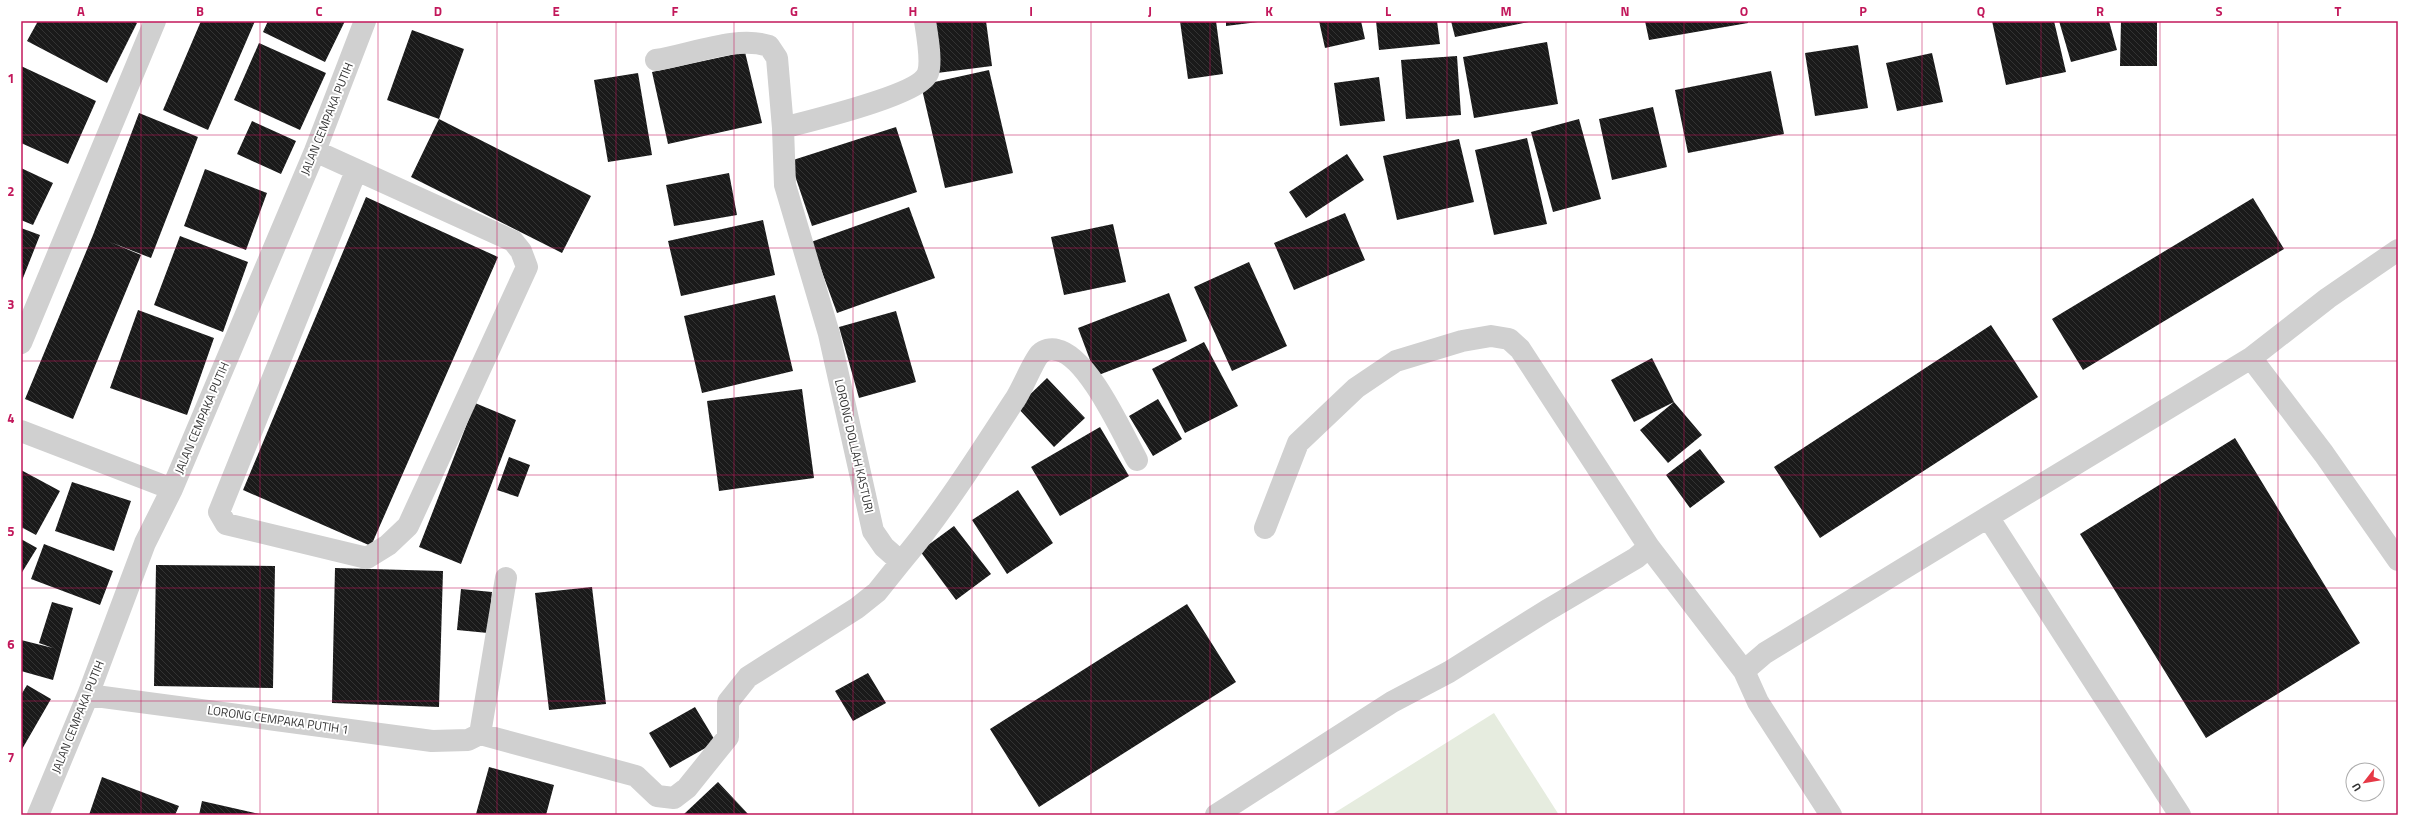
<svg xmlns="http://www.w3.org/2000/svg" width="2419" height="836" font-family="'Titillium Web',sans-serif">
<defs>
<pattern id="building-back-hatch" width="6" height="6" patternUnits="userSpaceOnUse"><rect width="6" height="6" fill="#1a1a1a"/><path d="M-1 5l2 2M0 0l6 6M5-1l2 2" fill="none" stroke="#333"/></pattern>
</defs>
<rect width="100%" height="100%" fill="#fff"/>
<path fill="#e6ecdf" d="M1494 713 1559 815H1331Z"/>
<path fill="url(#building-back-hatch)" d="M38 21H133L137 23 107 83 27 41Z
M201 21H255L208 130 163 110Z
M268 21H345L325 62 263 32Z
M930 21H986L992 66 937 73Z
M1180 21H1216L1223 74 1188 79Z
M1226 21H1258V22L1226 26Z
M1319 21H1361L1365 39 1325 48Z
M1376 21H1437L1440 44 1379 50Z
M1451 21H1529V22L1455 37Z
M1645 21H1748V23L1649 40Z
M1992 21H2054L2066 72 2006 85Z
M2059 21H2109L2117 50 2071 62Z
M2121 21H2157V66H2120Z
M412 30 464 49 439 119 387 100Z
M1547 42 1558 104 1474 118 1463 57Z
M259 43 326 73 300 130 234 100Z
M1858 45 1868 108 1815 116 1805 53Z
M745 52 762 123 668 144 652 72Z
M1932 53 1943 102 1897 111 1886 63Z
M1457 56 1461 115 1406 119 1401 60Z
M21 66 96 101 68 164 21 143Z
M989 70 1013 173 945 188 921 85Z
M1771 71 1784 134 1688 153 1675 90Z
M638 73 652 155 608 162 594 80Z
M1379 77 1385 121 1340 126 1334 83Z
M1653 107 1667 167 1612 180 1599 119Z
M139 113 198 137 151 258 110 242 141 255 73 419 25 399 93 235Z
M439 119 591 196 562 253 411 177Z
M1579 119 1601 199 1553 212 1531 132Z
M252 121 296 141 281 174 237 154Z
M896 127 917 192 812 226 790 161Z
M1527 138 1547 224 1494 235 1475 150Z
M1459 139 1474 202 1397 220 1383 156Z
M1347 154 1364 180 1306 218 1289 192Z
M21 168 53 183 33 225 21 220Z
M205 169 267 193 246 250 184 226Z
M729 173 737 215 674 226 666 185Z
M366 197 498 257 371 546 243 490Z
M2253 198 2284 249 2083 370 2052 319Z
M909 207 935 278 837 313 811 242Z
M1345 213 1365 260 1294 290 1274 243Z
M763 220 775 275 681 296 668 241Z
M1113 224 1126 282 1064 295 1051 237Z
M21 228 40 235 21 283Z
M180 236 248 262 223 332 154 305Z
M1249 262 1287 346 1232 371 1194 287Z
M1169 293 1187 341 1096 376 1078 328Z
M775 295 793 371 702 393 684 316Z
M138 310 214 338 187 415 110 388Z
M896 311 916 382 859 398 839 327Z
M1991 325 2038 397 1820 538 1774 467Z
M1204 342 1238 406 1185 433 1152 369Z
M1652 358 1674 402 1702 435 1668 463 1640 430 1674 402 1634 422 1611 380Z
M1047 378 1085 418 1054 447 1017 407Z
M802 389 814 478 719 491 707 401Z
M1158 399 1182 439 1153 456 1129 416Z
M475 403 516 420 461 564 419 547Z
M1100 427 1129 476 1060 516 1031 467Z
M2235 438 2360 643 2206 738 2080 534Z
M1700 449 1725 482 1690 508 1666 475Z
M509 457 530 465 518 497 497 490Z
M21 470 60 491 36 535 21 527Z
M72 482 131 501 114 551 55 531Z
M1018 490 1053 543 1007 574 972 520Z
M954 526 991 574 956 600 920 551Z
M21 539 37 548 21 574Z
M44 544 113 571 100 605 31 579Z
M156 565 275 566 273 688 154 686Z
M335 568 443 571 439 707 332 703Z
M592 587 606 704 549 710 535 593Z
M461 589 492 592 488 633 457 630Z
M52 602 73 608 53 680 21 671V640L53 648 39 643Z
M1187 604 1236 682 1039 807 990 729Z
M868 673 886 703 853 721 835 691Z
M27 685 51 699 21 751V695Z
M695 707 716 742 670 768 649 733Z
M489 767 554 785 546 815 476 814Z
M102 777 179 806 175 815H89Z
M718 782 749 815H683Z
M202 801 259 814V815H199Z"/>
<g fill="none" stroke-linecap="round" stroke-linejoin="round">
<path stroke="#d0d0d0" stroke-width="22" d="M925 21C927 34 932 61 928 73 920 95 809 121 783 128L785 185 829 334 873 531 884 547 901 562C943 512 978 456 1014 401 1021 392 1034 359 1040 354 1044 350 1051 348 1057 350 1088 356 1122 433 1137 460
M656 60C690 55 737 35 769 46L777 58 783 128
M315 151 513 241 521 251 527 267 408 526 388 545 367 558 226 524 219 512 356 171
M21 343 155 21
M2251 358 2324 454 2398 560
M21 431 172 489
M1988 517 2251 358 2328 298 2398 250
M1649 547 1744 671
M88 695 432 741 468 740 480 734 506 578
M480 734 636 776 657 796 674 798 687 788 728 737V702L748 677 857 608 877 592 901 562
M38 815 88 695 145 543 172 489 315 151 365 21
M1216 815 1392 702 1449 672 1546 611 1636 558 1649 547 1520 349 1509 339 1491 336 1462 341 1396 361 1356 388 1298 443 1265 528
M1831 815 1758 702 1744 671 1765 653 1988 517 2180 815"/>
</g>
<path fill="none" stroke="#c2185b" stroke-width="1" stroke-opacity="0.55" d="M141 21V815M260 21V815M378 21V815M497 21V815M616 21V815M734 21V815M853 21V815M972 21V815M1091 21V815M1210 21V815M1328 21V815M1447 21V815M1566 21V815M1684 21V815M1803 21V815M1922 21V815M2041 21V815M2160 21V815M2278 21V815M21 135H2398M21 248H2398M21 361H2398M21 475H2398M21 588H2398M21 701H2398"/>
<g text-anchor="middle" stroke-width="4" stroke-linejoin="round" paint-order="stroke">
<g font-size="12" fill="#333" stroke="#fff">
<text transform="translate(327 119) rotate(-68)" y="4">JALAN CEMPAKA PUTIH</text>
<text transform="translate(202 418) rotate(-67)" y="4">JALAN CEMPAKA PUTIH</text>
<text transform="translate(854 446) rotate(77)" y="4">LORONG DOLLAH KASTURI</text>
<text transform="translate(78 717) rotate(-68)" y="4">JALAN CEMPAKA PUTIH</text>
<text transform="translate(278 720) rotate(8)" y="4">LORONG CEMPAKA PUTIH 1</text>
</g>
</g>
<rect width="2419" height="836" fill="none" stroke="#ffffff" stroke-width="44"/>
<g transform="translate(2365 782) rotate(239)"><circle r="19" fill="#ffffff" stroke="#adadad"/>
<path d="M0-3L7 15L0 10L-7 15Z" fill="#e63946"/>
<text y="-6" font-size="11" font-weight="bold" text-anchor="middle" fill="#333333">U</text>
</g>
<rect x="22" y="22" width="2375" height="792" fill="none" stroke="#c2185b" stroke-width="1.5"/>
<g font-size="13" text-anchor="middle" font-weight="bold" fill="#c2185b">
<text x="81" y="16">A</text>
<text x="200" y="16">B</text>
<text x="319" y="16">C</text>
<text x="438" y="16">D</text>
<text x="556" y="16">E</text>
<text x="675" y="16">F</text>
<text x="794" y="16">G</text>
<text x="913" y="16">H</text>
<text x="1031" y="16">I</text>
<text x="1150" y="16">J</text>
<text x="1269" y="16">K</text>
<text x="1388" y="16">L</text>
<text x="1506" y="16">M</text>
<text x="1625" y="16">N</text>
<text x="1744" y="16">O</text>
<text x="1863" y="16">P</text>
<text x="1981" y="16">Q</text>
<text x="2100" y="16">R</text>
<text x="2219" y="16">S</text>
<text x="2338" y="16">T</text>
<text x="11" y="83">1</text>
<text x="11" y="196">2</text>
<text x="11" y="309">3</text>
<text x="11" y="423">4</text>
<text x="11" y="536">5</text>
<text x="11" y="649">6</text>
<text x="11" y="762">7</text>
</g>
</svg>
